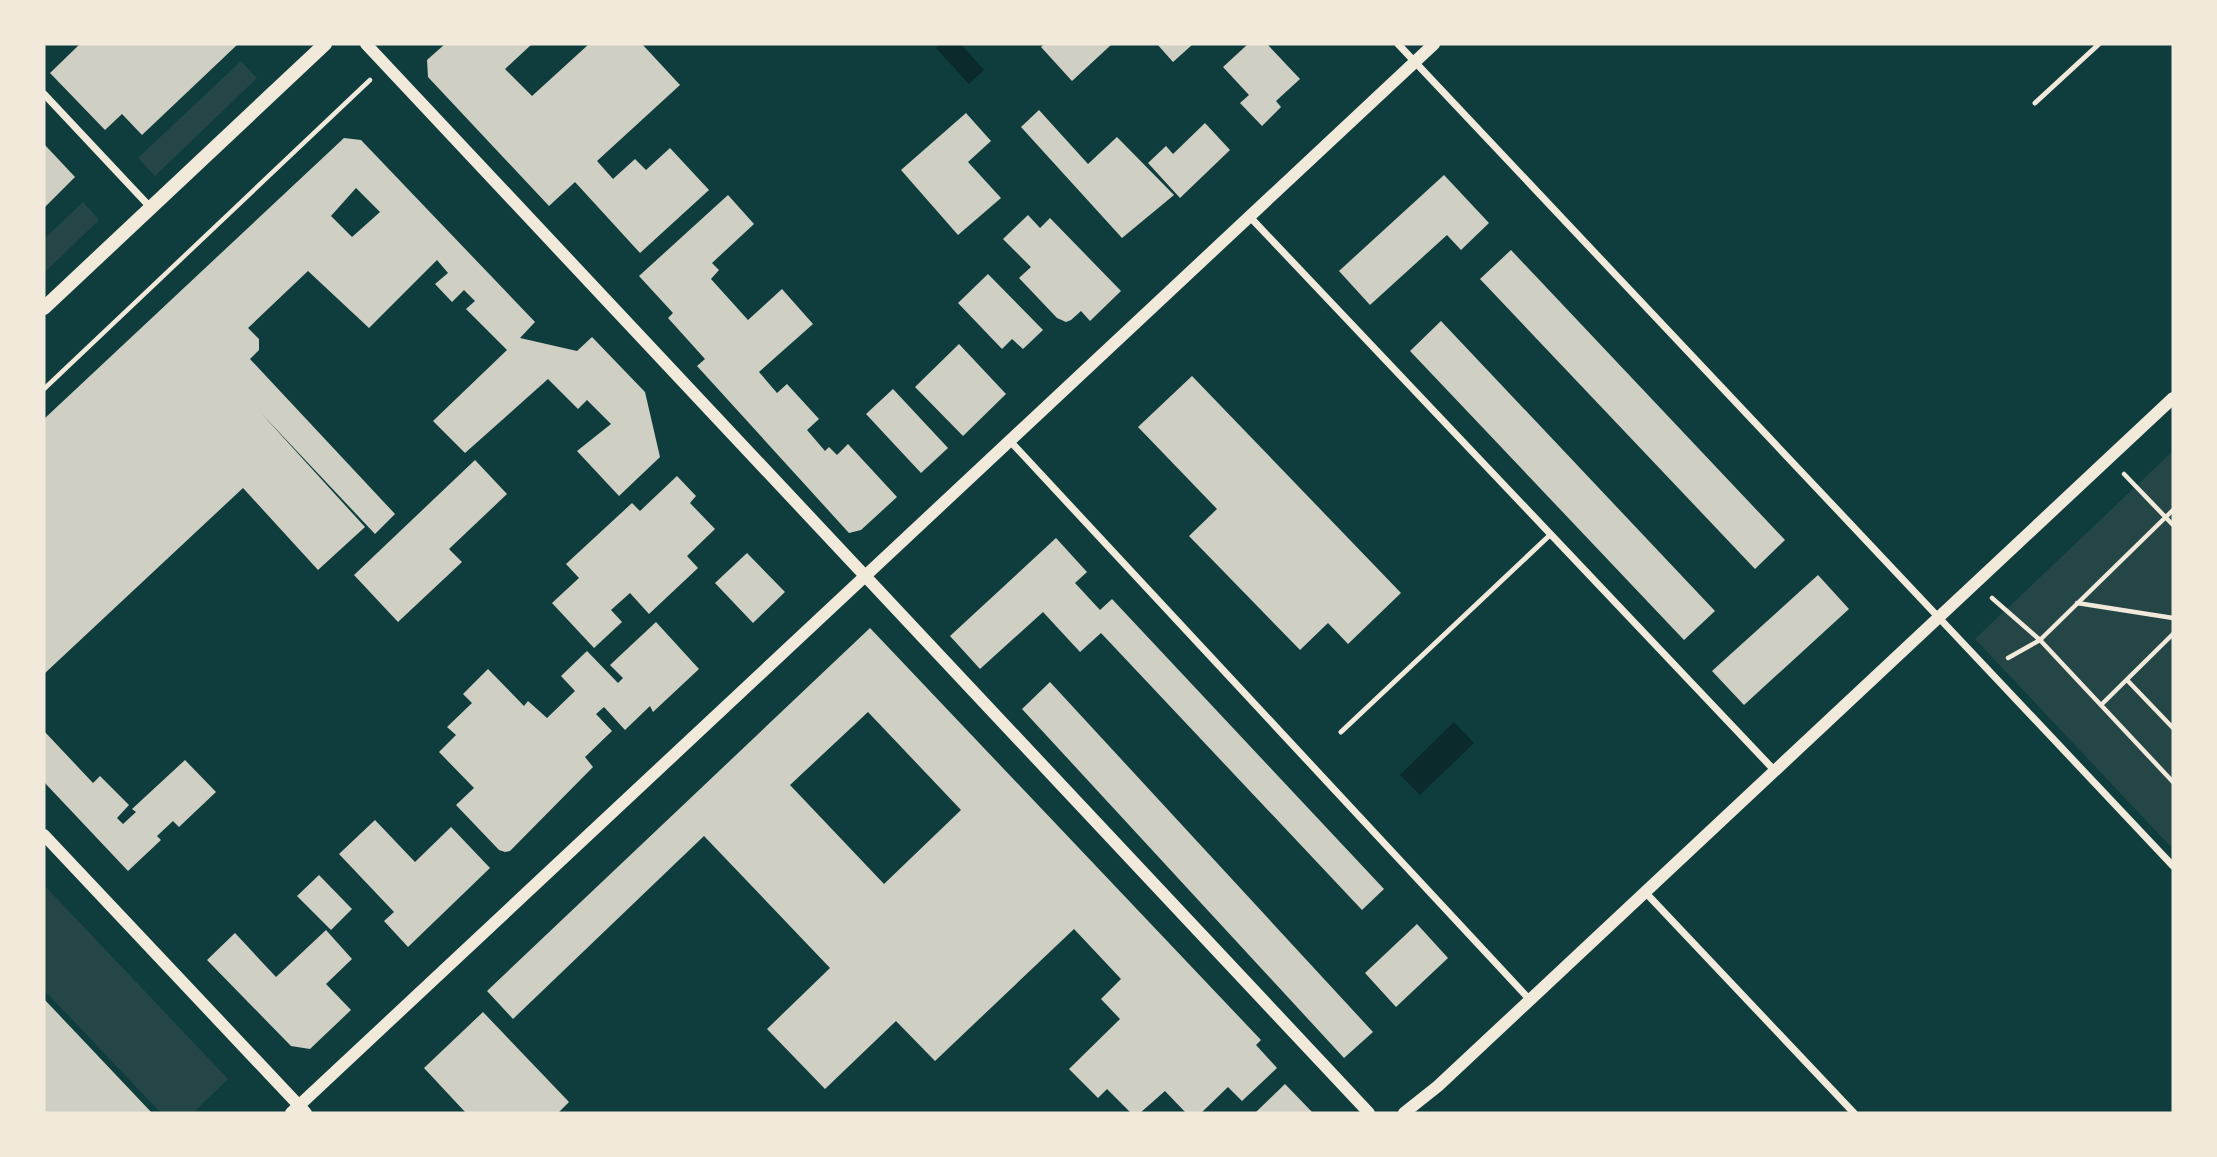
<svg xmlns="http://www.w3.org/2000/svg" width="2217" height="1157" font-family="Quicksand,sans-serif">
<rect width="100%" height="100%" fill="#0f3d3e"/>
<path fill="#244646" d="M241 61 257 78 155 176 138 158Z
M83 202 99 220 44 273V239Z
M2173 451V849L1975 639Z
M44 885 228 1079 193 1113H161L44 990Z"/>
<path fill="#0a2a2b" d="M941 44H961L984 70 969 84 936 48Z
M1454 722 1474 743 1420 795 1400 775Z"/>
<path fill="#cfcfc3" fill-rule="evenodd" d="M80 44H238L142 135 122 114 105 130 50 73Z
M445 44H532L505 69 532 96 589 44H642L680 85 597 161 613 179 635 159 646 170 670 148 709 190 640 253 575 182 549 206 428 77 427 60Z
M1044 44H1112L1072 81 1041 47Z
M1157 44H1193L1173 62Z
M1248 44H1267L1300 79 1276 101 1281 107 1262 126 1240 103 1249 95 1223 67Z
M1039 110 1088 164 1117 137 1174 195 1122 238 1021 127Z
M966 113 991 141 968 162 1001 198 958 235 901 170Z
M1205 123 1230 150 1180 198 1148 163 1166 146 1173 154Z
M344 138 361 140 535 322 520 338 577 351 592 337 645 392 660 457 619 496 577 451 611 424 587 400 578 409 548 379 465 453 433 421 507 350 466 309 475 301 464 290 452 302 435 284 448 273 437 260 369 328 308 271 248 328 259 339V350L250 359 395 514 375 534 261 413 365 527 318 570 243 488 44 674V419ZM356 188 380 212 352 237 331 216Z
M44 144 75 177 44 208Z
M1444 175 1489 223 1461 250 1447 235 1370 305 1339 271Z
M728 195 754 224 712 263 719 270 711 279 748 320 782 289 813 324 759 372 777 393 787 384 819 419 807 430 825 451 829 447 837 455 848 444 897 497 861 530 849 533 697 366 705 359 668 318 673 313 639 276Z
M1028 215 1040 228 1050 218 1121 291 1090 321 1081 311 1071 320 1066 322 1057 318 1019 278 1031 267 1003 239Z
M1511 250 1785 540 1755 569 1480 279Z
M988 274 1043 330 1023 349 1012 339 1002 349 958 303Z
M1441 321 1715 611 1684 640 1410 351Z
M959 344 1006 394 963 436 915 387Z
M1192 376 1401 593 1348 644 1328 623 1300 650 1189 536 1217 509 1138 427Z
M893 389 948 448 921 473 866 414Z
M475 460 507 494 449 549 462 562 398 622 354 575Z
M677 476 696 496 690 503 715 529 687 556 698 568 649 614 630 593 611 610 622 622 594 648 552 603 579 578 566 564 632 503 640 511Z
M1056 538 1087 572 1075 583 1100 610 1112 599 1384 889 1362 910 1101 633 1080 652 1043 612 980 669 950 636Z
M747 553 785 592 753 623 715 583Z
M1818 575 1849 609 1744 705 1712 671Z
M656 622 699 669 653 712 650 706 625 730 604 707 596 714 612 731 585 757 593 767 510 851 505 852 499 850 456 805 474 788 439 752 456 735 447 727 472 703 463 694 488 669 524 706 528 701 547 718 575 691 561 676 587 651 618 683 623 678 610 665Z
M870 628 1261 1040 1256 1045 1277 1068 1242 1101 1228 1087 1201 1113H1186L1165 1091 1140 1113H1131L1107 1089 1098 1098 1069 1069 1120 1019 1101 999 1121 979 1074 929 935 1061 896 1021 825 1089 767 1029 830 968 704 836 513 1019 487 991ZM868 712 961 810 884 884 790 785Z
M1050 682 1373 1032 1344 1058 1022 709Z
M44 731 93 783 100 776 129 805 117 818 123 824 136 812 132 809 185 760 216 792 179 827 173 821 157 836 161 840 128 871 44 782Z
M375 820 415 862 451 827 490 868 408 947 384 921 394 912 339 854Z
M319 875 352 909 331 930 297 896Z
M1417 924 1448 958 1396 1007 1365 973Z
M326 930 352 959 326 984 351 1010 310 1049 291 1046 207 960 235 933 276 977Z
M44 999 152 1113H44Z
M483 1012 569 1102 558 1113H466L424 1068Z
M1285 1084 1313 1113H1255Z"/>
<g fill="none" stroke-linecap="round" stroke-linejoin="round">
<path stroke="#f1e9da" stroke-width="4.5" d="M44 389 370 80
M2124 474 2173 525
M1992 598 2040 640 2173 782
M2077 603 2173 618
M2008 658 2040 640 2173 510
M2127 680 2173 728
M2101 705 2173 634"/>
<path stroke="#f1e9da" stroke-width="5" d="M2035 103 2099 44
M1341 732 1551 534"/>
<path stroke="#f1e9da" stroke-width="7" d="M1398 44 2173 866
M44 94 151 208
M1250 217 1775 771
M1010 441 1530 1000
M1645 892 1854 1113"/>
<path stroke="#f1e9da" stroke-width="12" d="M366 44 1369 1113
M44 835 306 1113
M291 1113 1434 44
M1404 1113 1438 1086 2173 398"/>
<path stroke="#f1e9da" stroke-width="14" d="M44 308 325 44"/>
</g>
<rect width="2217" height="1157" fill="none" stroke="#f1e9da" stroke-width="91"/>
</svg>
